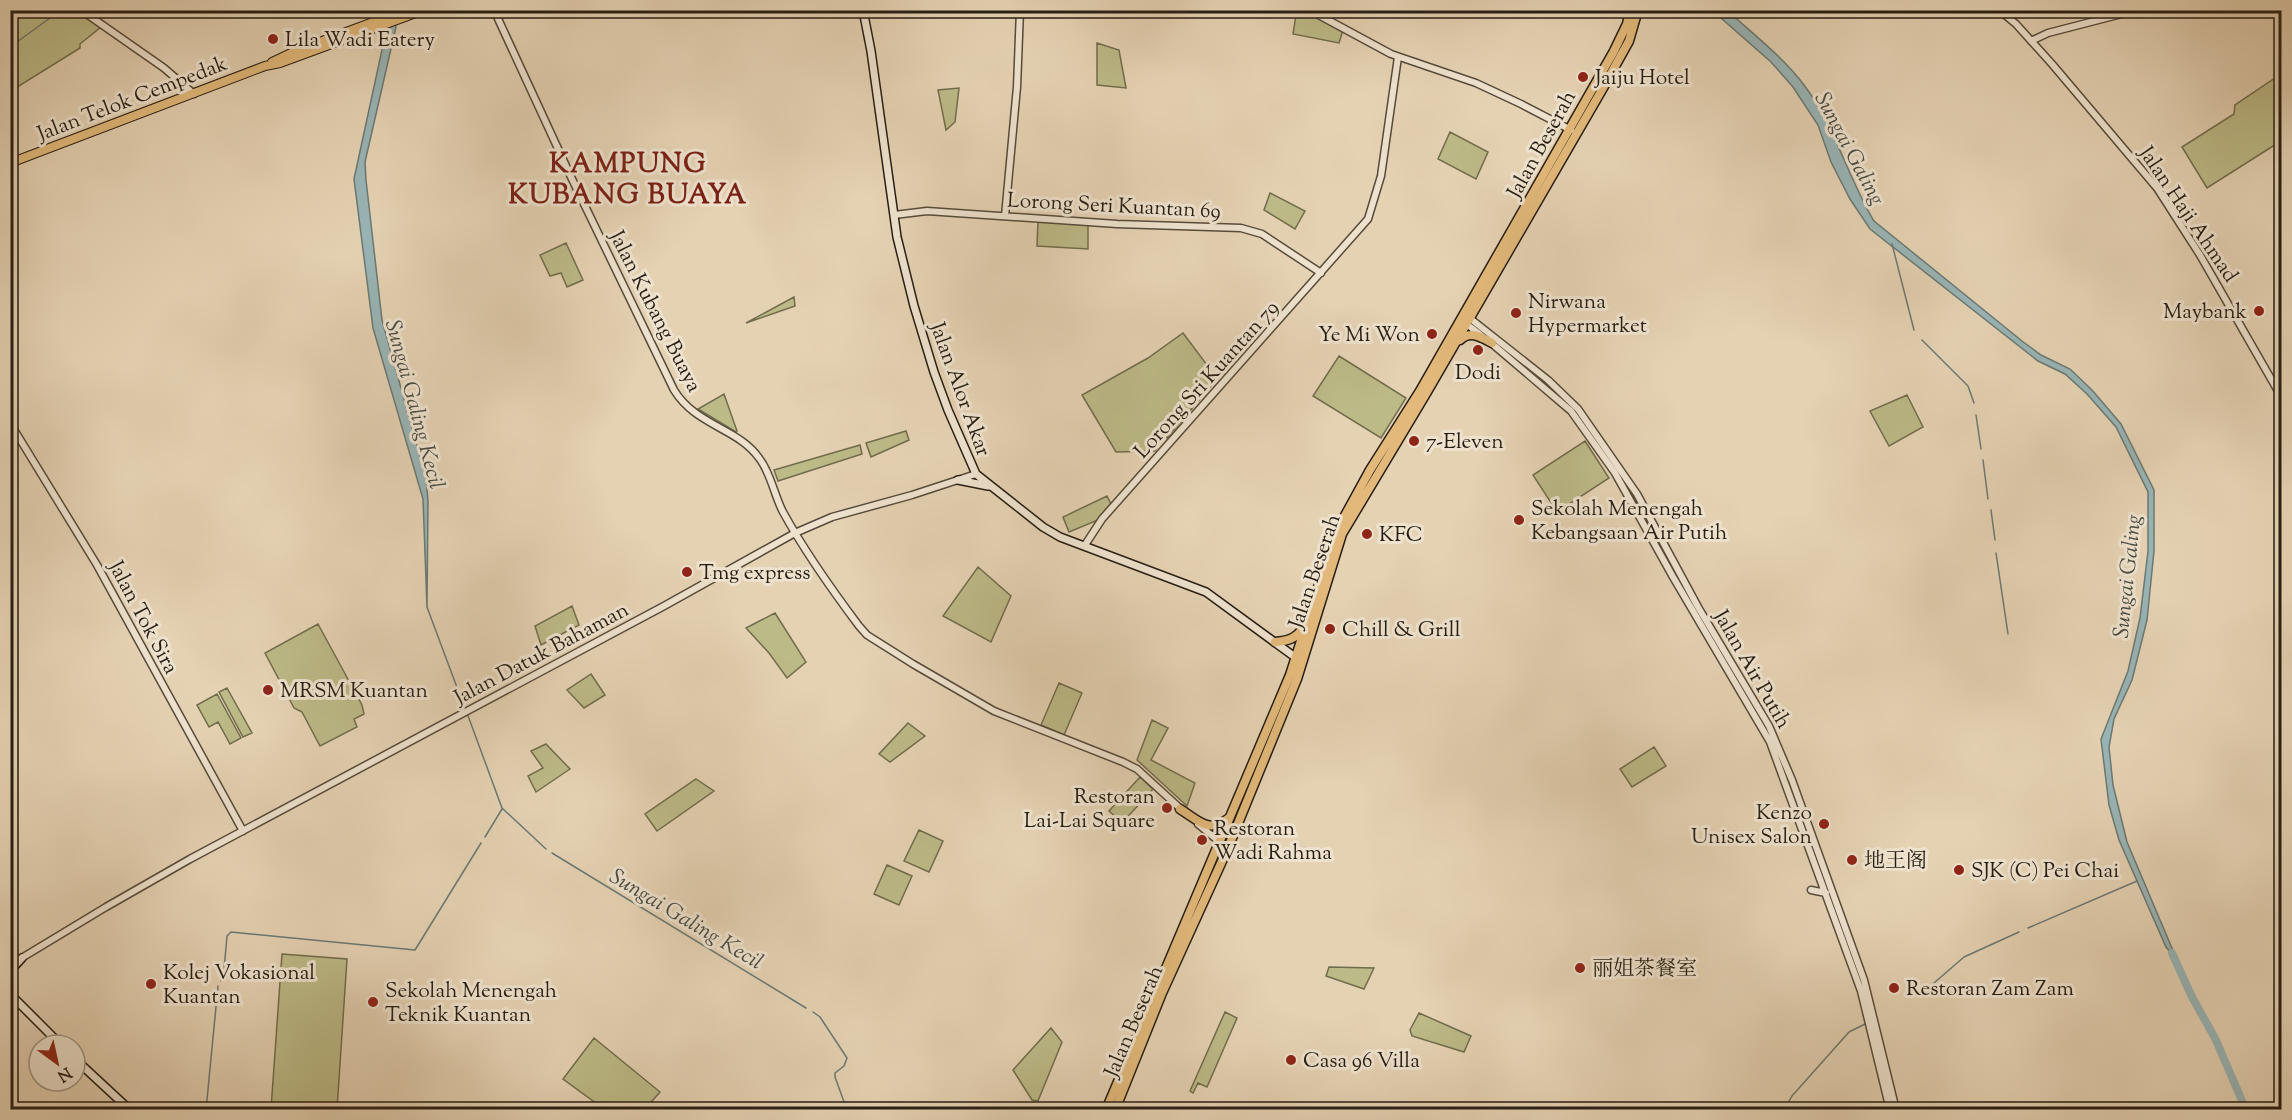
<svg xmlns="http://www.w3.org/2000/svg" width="2292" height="1120" font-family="'Sorts Mill Goudy','Noto Serif SC',serif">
<rect width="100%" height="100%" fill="#e5d2b3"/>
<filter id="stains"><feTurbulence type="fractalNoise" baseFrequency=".00333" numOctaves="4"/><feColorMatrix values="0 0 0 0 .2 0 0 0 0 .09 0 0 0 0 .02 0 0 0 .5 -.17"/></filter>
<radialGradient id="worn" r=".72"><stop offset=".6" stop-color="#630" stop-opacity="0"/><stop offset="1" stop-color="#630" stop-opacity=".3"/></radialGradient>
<path fill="#bcba87" stroke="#716c4d" stroke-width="1.5" d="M11 11H77L101 27 80 44V48L11 91Z
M1296 15 1317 16 1343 30 1339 43 1293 34Z
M1097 43 1119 50 1126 88 1097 85Z
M2281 74V141L2207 188 2182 147 2234 114 2235 105Z
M959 88 955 122 946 130 938 90Z
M1450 132 1488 152 1476 179 1438 159Z
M1270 193 1305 211 1295 229 1264 210Z
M1038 221 1088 224V249L1037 246Z
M566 243 583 280 567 287 561 273 550 276 540 255Z
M794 297 795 306 746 323Z
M1183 333 1207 365 1211 386 1167 438 1161 433 1152 442 1157 448 1155 451 1116 452 1082 395 1148 358Z
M1339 356 1406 398 1381 438 1313 396Z
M724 394 737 431 736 432 698 409Z
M1907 395 1923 427 1889 446 1870 411Z
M906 431 909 440 871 457 866 443Z
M1585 441 1609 478 1557 512 1533 475Z
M860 445 862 454 778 481 774 470Z
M1107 496 1111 504 1098 520 1069 532 1063 517Z
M978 567 1011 596 991 642 943 616Z
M572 606 579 625 541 645 535 626Z
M775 613 806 662 787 678 769 653 746 628Z
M318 624 362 705 364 714 354 719 357 727 320 746 302 712 294 708 265 653Z
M591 674 605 695 584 708 567 690Z
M1059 683 1082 693 1064 735 1041 725Z
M227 688 252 733 243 737 219 692Z
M217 694 241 738 230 744 218 722 209 727 197 705Z
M1152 720 1168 728 1151 760 1195 783 1187 806 1137 760Z
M908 723 925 736 890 762 879 754Z
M546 744 570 769 536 792 528 776 543 768 531 751Z
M1654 747 1666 766 1632 787 1620 769Z
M1140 777 1153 789 1122 823 1109 811Z
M696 779 714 791 657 831 645 814Z
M919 830 943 841 929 872 904 861Z
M887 865 912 876 899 905 874 894Z
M282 954 347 959 337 1109H271Z
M1329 967 1374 968 1364 989 1326 976Z
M1225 1012 1237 1018 1207 1087 1198 1083 1193 1093 1190 1091Z
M1419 1013 1471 1036 1464 1052 1412 1036 1410 1030Z
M1051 1028 1062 1042 1038 1101 1032 1100 1013 1070Z
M594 1038 660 1092 645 1109H604L563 1079Z"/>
<path fill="#99b5b6" stroke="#6b7975" stroke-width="1.5" d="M379 11H391L396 27 365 162 366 180 382 320 426 478 428 501 427 607 423 499 373 328 354 179 385 36Z
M1713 11H1728C1754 35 1783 57 1804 85 1835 126 1848 178 1874 221L2022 341 2041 355 2070 369 2092 390 2121 424 2154 490V551L2147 620 2132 680 2114 719 2109 747 2113 785 2127 842 2177 960 2166 947 2119 840 2109 805 2101 739 2128 671 2140 618 2148 551V492L2116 427 2087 394 2065 374 2038 361 1870 229 1850 199 1831 162 1818 125 1793 87 1771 62Z"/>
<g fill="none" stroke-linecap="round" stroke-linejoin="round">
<path stroke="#6b7975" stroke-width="1.5" d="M10 47 61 10
M1892 244 1914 330
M1922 340 1968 386 1974 403
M1976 415 1981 449
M1983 460 1988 499
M1991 510 1995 540
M1996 553 2008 634
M427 607 465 709
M467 713 502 808 546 849
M485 837 502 809
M552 853 806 1008
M2028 928 2137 881
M224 970 227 936 231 932 415 950 481 843
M221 981 224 975
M1919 996 1964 957 2019 932
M813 1012 820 1017 847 1058 844 1066 835 1073V1077L847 1110
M206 1110 218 986
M1784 1110 1792 1096 1849 1032 1867 1023"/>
<path stroke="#99b5b6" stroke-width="8" d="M2172 953 2192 997 2215 1038 2246 1110"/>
<defs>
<path id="tertiary" d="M81 10 164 68 194 94
M494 10 572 179 674 390C696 426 738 428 759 458 771 473 774 495 783 512 805 552 832 590 859 626L867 635 913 664 994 711 1123 762 1137 769 1183 811
M1296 10 1315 13 1391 54 1476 83 1521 104 1571 130
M1999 10 2016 24 2052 64 2157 188 2200 255 2282 398
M2031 41 2048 33 2137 10
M894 215 927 211 1117 224 1241 228 1262 234 1321 273
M1005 216 1017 87 1020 10
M1467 316 1548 380 1578 409 1637 494 1698 607 1769 726 1792 780 1864 980 1896 1110
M1464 322 1482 336
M1490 342 1571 411 1615 473 1673 577 1770 742 1861 991 1890 1110
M10 423 97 565 243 831
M1085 545 1102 519 1368 219 1381 176 1398 57
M1198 824 1222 844
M1811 890 1826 893
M10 965 106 907 190 859 664 606 795 533 832 517 912 495 976 474"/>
<path id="secondary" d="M863 10 871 51 897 237 914 306 934 372 948 410 976 474 1043 527 1060 537 1206 592 1299 660
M958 480 988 486
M10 971 22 958
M10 994 61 1045
M75 1059 130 1110"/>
<path id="primary" d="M272 62 293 52 405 10
M10 163 265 66 280 63 424 10"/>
<path id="trunk" d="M1460 340C1470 330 1481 337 1492 343
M1275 642C1287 641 1296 639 1303 628
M1180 809C1199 821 1208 834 1229 818
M1106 1110 1290 675 1336 532 1370 470 1420 391 1614 51 1627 24 1630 10
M1115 1110 1162 993 1228 848 1297 679 1342 534 1427 392 1603 88 1629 41 1638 10"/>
</defs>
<use href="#tertiary" stroke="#564b3b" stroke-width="9"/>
<use href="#secondary" stroke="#261e13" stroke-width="10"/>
<use href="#primary" stroke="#261e13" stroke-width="10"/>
<use href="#trunk" stroke="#261e13" stroke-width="11"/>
<use href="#tertiary" stroke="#eee2ce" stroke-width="6"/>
<use href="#secondary" stroke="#eee2ce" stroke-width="7"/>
<use href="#primary" stroke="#e2b97a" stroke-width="8"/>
<use href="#trunk" stroke="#e2b97a" stroke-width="8"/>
</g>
<g fill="#8f2418" stroke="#eee2ce" stroke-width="2">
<circle cx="273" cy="39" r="6"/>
<circle cx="1583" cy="77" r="6"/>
<circle cx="2259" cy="311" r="6"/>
<circle cx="1516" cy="313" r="6"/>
<circle cx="1432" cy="334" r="6"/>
<circle cx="1478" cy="350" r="6"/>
<circle cx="1414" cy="441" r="6"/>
<circle cx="1519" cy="520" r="6"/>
<circle cx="1367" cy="534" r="6"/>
<circle cx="687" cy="572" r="6"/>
<circle cx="1330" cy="629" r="6"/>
<circle cx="268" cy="690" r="6"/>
<circle cx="1167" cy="808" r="6"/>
<circle cx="1824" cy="824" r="6"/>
<circle cx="1202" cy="840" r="6"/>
<circle cx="1852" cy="860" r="6"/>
<circle cx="1959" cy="870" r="6"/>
<circle cx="1580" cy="968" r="6"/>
<circle cx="151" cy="984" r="6"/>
<circle cx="1894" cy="988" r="6"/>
<circle cx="373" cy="1002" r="6"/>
<circle cx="1291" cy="1060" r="6"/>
</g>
<g text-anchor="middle" stroke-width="6" stroke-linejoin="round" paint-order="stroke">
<g font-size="21" fill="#261e13" stroke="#eee2ce" text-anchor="start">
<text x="285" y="46">Lila Wadi Eatery</text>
<text x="1595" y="84">Jaiju Hotel</text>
<text x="1528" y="308">Nirwana<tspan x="1528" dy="24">Hypermarket</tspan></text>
<text x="2247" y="318" text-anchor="end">Maybank</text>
<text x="1420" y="341" text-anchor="end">Ye Mi Won</text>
<text x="1478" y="379" text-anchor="middle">Dodi</text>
<text x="1426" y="448">7-Eleven</text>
<text x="1531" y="515">Sekolah Menengah<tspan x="1531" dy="24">Kebangsaan Air Putih</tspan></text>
<text x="1379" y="541">KFC</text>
<text x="699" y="579">Tmg express</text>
<text x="1342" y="636">Chill &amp; Grill</text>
<text x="280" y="697">MRSM Kuantan</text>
<text x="1155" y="803" text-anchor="end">Restoran<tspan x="1155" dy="24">Lai-Lai Square</tspan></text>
<text x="1812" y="819" text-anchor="end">Kenzo<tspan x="1812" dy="24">Unisex Salon</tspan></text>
<text x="1214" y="835">Restoran<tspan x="1214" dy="24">Wadi Rahma</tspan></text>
<text x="1864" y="867">地王阁</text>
<text x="1971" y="877">SJK (C) Pei Chai</text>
<text x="1592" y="975">丽姐茶餐室</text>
<text x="163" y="979">Kolej Vokasional<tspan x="163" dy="24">Kuantan</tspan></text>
<text x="1906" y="995">Restoran Zam Zam</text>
<text x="385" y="997">Sekolah Menengah<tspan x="385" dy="24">Teknik Kuantan</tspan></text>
<text x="1303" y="1067">Casa 96 Villa</text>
</g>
<g font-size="21" fill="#261e13" stroke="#eee2ce">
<text transform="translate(132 98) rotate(-21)" y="7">Jalan Telok Cempedak</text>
<text transform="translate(1541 144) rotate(-61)" y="7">Jalan Beserah</text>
<text transform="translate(1114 205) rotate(3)" y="7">Lorong Seri Kuantan 69</text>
<text transform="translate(2189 214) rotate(56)" y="7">Jalan Haji Ahmad</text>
<text transform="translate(656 311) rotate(63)" y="7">Jalan Kubang Buaya</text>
<text transform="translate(1206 379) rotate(-48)" y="7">Lorong Sri Kuantan 79</text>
<text transform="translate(961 389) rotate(70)" y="7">Jalan Alor Akar</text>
<text transform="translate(1314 571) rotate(-71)" y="7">Jalan Beserah</text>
<text transform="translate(144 617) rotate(62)" y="7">Jalan Tok Sira</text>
<text transform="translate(541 653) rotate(-28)" y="7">Jalan Datuk Bahaman</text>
<text transform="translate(1753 669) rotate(60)" y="7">Jalan Air Putih</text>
<text transform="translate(1133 1021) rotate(-67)" y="7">Jalan Beserah</text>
</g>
<g font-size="22" font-style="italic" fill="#484b44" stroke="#eee2ce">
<text transform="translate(1851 148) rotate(62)" y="8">Sungai Galing</text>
<text transform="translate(416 404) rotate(75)" y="8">Sungai Galing Kecil</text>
<text transform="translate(2126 576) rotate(-84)" y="8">Sungai Galing</text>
<text transform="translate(687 918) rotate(31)" y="8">Sungai Galing Kecil</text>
</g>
<g font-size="27" font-weight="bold" letter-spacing="1.5" fill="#7a1f14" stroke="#eee2ce">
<text x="628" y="172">KAMPUNG<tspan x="628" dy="31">KUBANG BUAYA</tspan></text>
</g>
</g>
<rect width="2292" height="1120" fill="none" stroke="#e5d2b3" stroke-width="36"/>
<rect x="12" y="12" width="2268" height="1096" fill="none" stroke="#261e13" stroke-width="3"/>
<rect x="18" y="18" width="2256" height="1084" fill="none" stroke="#261e13" stroke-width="1.5"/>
<g transform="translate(57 1063) rotate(147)"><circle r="28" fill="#eee2ce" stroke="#9e9483" stroke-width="1.5"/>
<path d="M0-4.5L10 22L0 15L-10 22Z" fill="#8f2418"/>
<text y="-9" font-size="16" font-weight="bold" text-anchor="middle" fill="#261e13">N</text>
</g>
<rect width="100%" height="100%" filter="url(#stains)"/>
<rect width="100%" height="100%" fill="url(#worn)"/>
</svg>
